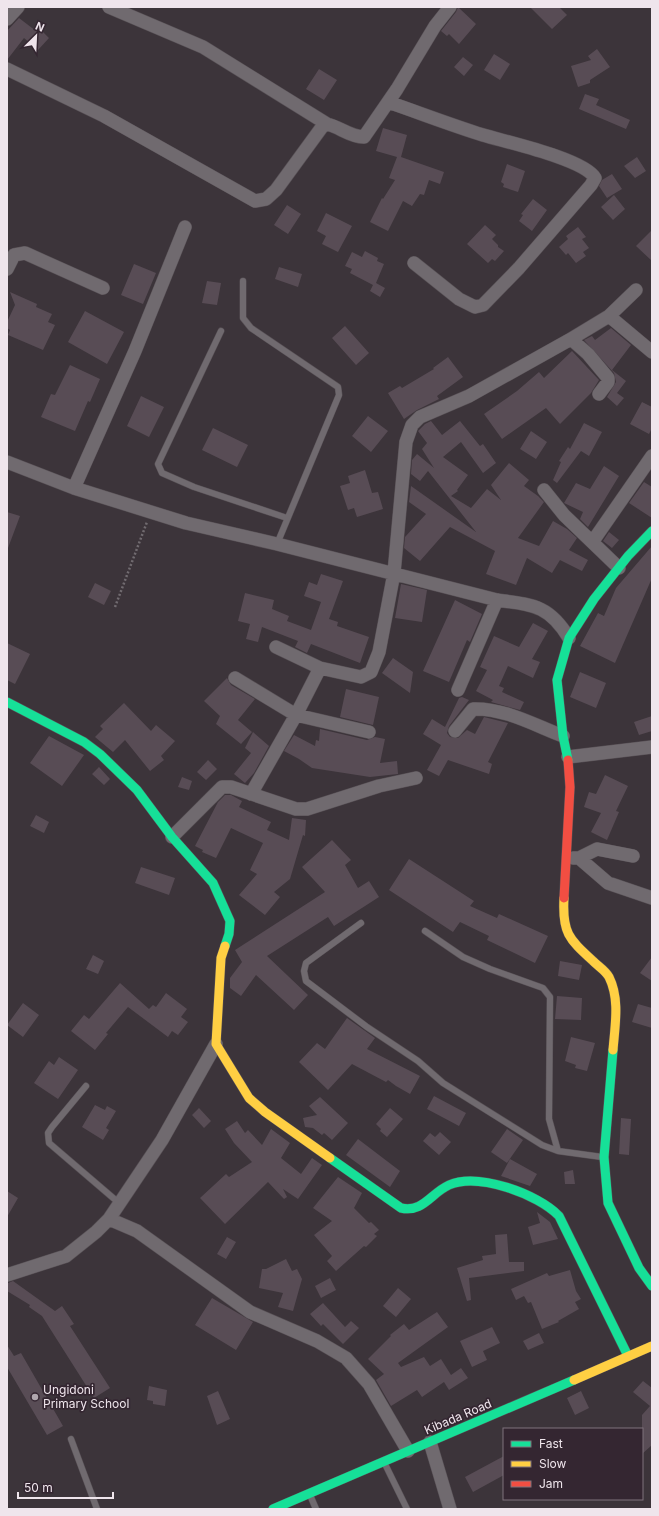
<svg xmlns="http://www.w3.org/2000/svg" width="659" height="1516" font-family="Inter,sans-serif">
<rect width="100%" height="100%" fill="#3c343a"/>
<path fill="#584c55" d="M458 7 476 24 459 44 449 34 447 36 441 31 456 12Z
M530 7H559L567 15 552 29Z
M19 18 36 31 39 28 49 38 38 50 24 38 7 60V31Z
M597 49 610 67 590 80V83L578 87 571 66 591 60 588 56Z
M494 54 510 64 500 80 484 70Z
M463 57 473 65 464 76 454 67Z
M319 69 337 80 324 100 306 89Z
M585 94 599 99 596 105 630 120 626 129 579 109Z
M383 128 407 135 401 157 444 172 440 184 429 180 424 195 420 194 412 206 403 201 388 231 370 222 382 198 383 199 395 180 389 178 397 157 376 151Z
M637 157 646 171 635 178 624 166Z
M507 164 525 171 518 192 503 187 504 184 501 182Z
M612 174 622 189 607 198 599 186 602 180Z
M614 195 625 209 613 220 601 207Z
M533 199 547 210 532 231 519 221 523 215 521 214Z
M287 205 301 214 288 234 274 225Z
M326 213 352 226 338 252 322 244 326 236 317 231Z
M485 225 496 235 492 239 498 245V247L504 251 495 261 492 259 488 263 467 244Z
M578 227 586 237 582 239 589 248 583 252 586 256 576 263 568 253 566 255 559 247 568 239 566 236Z
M652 230V261L636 246Z
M365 251 378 258 377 261 384 264 376 283 385 288 380 297 370 291 373 285 350 273 352 269 345 266 352 252 362 257Z
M134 264 156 273 143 304 121 295Z
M279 267 302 274 298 287 275 279Z
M207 281 221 283 217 305 202 303Z
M10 292 37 304 36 307 52 314 48 322 55 325 43 350 8 335 10 330 7 328V322L15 305Z
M85 311 124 332 107 364 68 342Z
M345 326 369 353 356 365 332 338Z
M611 328 631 345 612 370 626 381 617 393 624 398 617 406 607 397 616 382 614 373 584 340 592 336 595 340Z
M572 351 599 380 591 393 560 424 546 408 502 439 484 414 517 391 539 372 544 378Z
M448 357 463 377 437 396 439 399 417 410 404 419 388 393 400 386 402 388 434 369 433 368Z
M70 365 100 379 90 402 88 401 75 431 41 417 51 394 55 395Z
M141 396 164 407 149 437 127 426Z
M642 402 652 407V428L649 434 630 424Z
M368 416 388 431 371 452 352 436Z
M431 421 442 435 460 421 480 446 483 444 496 463 483 473 461 442 443 457 468 475 457 490 458 491 451 496 471 508 487 489 501 500 491 485 509 463 529 480 524 486 538 496 544 502 518 538 539 546 553 521 567 529 577 538 569 550 588 560 582 571 560 560 552 573 527 558 516 585 486 574 495 551 450 527 420 561 404 548 405 537 426 514 409 502 411 486 476 532 428 471 420 481 411 474 412 460 417 454 434 468 422 449 427 443 418 431 425 424Z
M584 423 602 432 589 456 581 451 557 483 553 480 561 462 559 461 568 447 570 449Z
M213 428 248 445 237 467 202 450Z
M531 431 547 442 536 459 520 449Z
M604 466 619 476 588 527 580 519 583 512 564 503 576 483 590 489Z
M365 470 372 493 378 492 383 509 357 517 354 508 348 510 340 486 350 483 348 476Z
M644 482 652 487V518L629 503Z
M7 512 20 516 8 548 7 547Z
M609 532 619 540 612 548 603 541Z
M652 546V578L615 663 580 646 598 613 604 616 616 588Z
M321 574 343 581 329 619 338 622 337 626 369 637 360 663 311 644 307 653 295 647 298 641 262 627 258 642 246 639 250 624 238 621 245 593 274 600 272 609 289 616 287 621 311 630 321 602 304 596 309 582 317 585Z
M95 583 111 591 104 605 88 597Z
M401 584 427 590 422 622 395 618Z
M455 600 482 614 470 642 467 640 449 682 423 671Z
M533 623 548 631 532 659 540 662 533 678 508 666 499 686 504 688 502 692 524 702 520 710 491 702 493 700 476 691 487 670 480 667 494 636 519 647Z
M7 643 30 654 15 684 7 680Z
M393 658 413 672 410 693 382 673Z
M580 672 606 683 596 708 570 697Z
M227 678 231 685 255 699 238 720 252 732 241 744 216 724 220 716 204 701Z
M346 689 379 697 373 725 340 717Z
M462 697 469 700 449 726 447 733 450 737 458 738 467 730 475 734 484 717 508 723 488 762 492 764 489 774 448 760 439 776 427 770 441 745 423 734 432 719 445 727 459 698Z
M124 703 151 731 156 725 175 741 161 756 164 760 150 771 125 740 113 752 95 737 103 729 100 726Z
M652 716V731L639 735 634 722Z
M320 729 367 740 375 737 385 739 380 763 397 761 398 774 370 777 312 768 299 759V758V759L284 751 294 735 315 746 316 740 319 741Z
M253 732 269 746 254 773 245 783 234 774 251 753 245 748Z
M49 736 84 755 62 786 30 763Z
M208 760 217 769 206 780 197 772Z
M99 767 110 779 104 785 92 774Z
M605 775 628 786 616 811 619 812 607 840 591 832 601 813 584 807 589 792 596 794Z
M182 777 192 781 189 790 178 787Z
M225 795H231L242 801 239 807 271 822 267 830 289 840 292 818 306 820 305 836 303 835 290 879 274 892 280 897 265 915 239 895 257 874 250 870 263 843 231 828 216 858 202 852 203 850 195 846 218 802Z
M36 815 49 822 44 833 30 826Z
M332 840 351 860 345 865 358 888 369 881 379 897 334 926 328 917 267 956 308 995 294 1010 256 975 241 996 230 988V978L242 962 235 950 325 892 302 867Z
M409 859 474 901 470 906 497 918 499 914 548 936 535 963 487 940 489 936 460 922 453 932 389 890Z
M141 867 175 878 169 895 135 883Z
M93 955 104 961 98 974 86 969Z
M652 957V981L640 973Z
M560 961 582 965 579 980 558 976Z
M120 983 149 1009 153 1005 156 1007 166 993 187 1009 181 1017 188 1022 178 1035 172 1031 168 1037 128 1007 106 1033 108 1034 95 1050 71 1031 84 1015 89 1019Z
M557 996 582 998 581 1020 555 1019Z
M23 1003 39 1015 23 1037 7 1025Z
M638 1004 652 1008V1028L632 1022Z
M347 1018 375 1038 367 1049 420 1076 410 1094 396 1086 388 1080 386 1082 352 1064 328 1090 299 1062 317 1043 325 1049Z
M571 1037 595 1043 587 1071 575 1068 576 1065 565 1061Z
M59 1057 78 1070 58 1099 34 1083 49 1061 54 1065Z
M434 1096 466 1113 459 1126 427 1109Z
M320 1097 348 1123 332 1140 324 1133 322 1135 313 1128 305 1127 303 1118 317 1115 309 1106Z
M95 1105 105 1110 107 1106 116 1111 106 1128 109 1130 103 1140 82 1127Z
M199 1108 211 1121 204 1128 192 1115Z
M390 1108 403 1119 387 1137 380 1131 381 1129 376 1124Z
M621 1118 631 1119 629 1155 619 1154Z
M237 1121 245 1133 248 1130 262 1145 271 1129 290 1143 281 1158 301 1174 312 1158 322 1165 298 1199 283 1189 287 1197 284 1199 268 1182 225 1224 200 1198 226 1174 229 1177 252 1162 234 1143 225 1129Z
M507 1129 523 1140 507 1163 491 1152Z
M440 1132 451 1142 439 1155 423 1141 430 1133 435 1137Z
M358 1139 400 1171 390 1187 346 1155Z
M510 1159 537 1174 530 1186 501 1176Z
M573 1170 575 1184H565L564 1172Z
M338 1177 362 1193 354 1208 369 1223 371 1222 379 1230 374 1234 377 1236 366 1247 364 1246 336 1271 327 1261 332 1256 314 1235 332 1221 313 1208Z
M7 1191 18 1198 7 1217Z
M537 1212 550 1222 558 1239 533 1245 528 1227 540 1223Z
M507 1234 509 1262H524V1271L469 1278 471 1300 467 1301 457 1268 483 1260 482 1256 496 1254 495 1235Z
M227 1237 236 1242 226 1259 217 1254Z
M286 1259 292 1271 297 1269 302 1279 293 1311 278 1307 283 1293 259 1288 262 1269H266Z
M570 1270 576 1291 581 1299 575 1302 579 1309 558 1321 559 1322 542 1329 531 1302 528 1303 524 1296 516 1300 511 1289 547 1273 549 1276Z
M330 1278 336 1290 321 1298 315 1286Z
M13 1281 55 1311 62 1306 74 1324 70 1326 110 1388 94 1398 42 1316 29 1307 30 1305 7 1291 8 1283Z
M398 1288 411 1299 396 1317 383 1306Z
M212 1298 253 1322 236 1350 195 1325Z
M323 1303 345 1327 351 1321 359 1328 343 1344 323 1324 321 1326 310 1314Z
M437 1312 448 1327 398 1363 401 1367 424 1357 430 1366 441 1359 451 1375 461 1368 468 1378 449 1390 444 1382 422 1397 417 1390 391 1406 376 1380 384 1374 368 1359 391 1336 390 1335 404 1324 409 1330Z
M492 1327 500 1343 483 1351 487 1360 472 1367 460 1341Z
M539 1333 544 1343 528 1350 523 1341Z
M7 1345 14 1356 21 1353 63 1426 47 1435 7 1367Z
M643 1381 652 1388V1445L642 1454V1415L650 1406 633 1392Z
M149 1386 167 1390 165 1406 153 1404V1401L147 1400Z
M218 1391 230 1419 217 1425 207 1396Z
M581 1391 589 1408 575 1415 567 1398Z
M504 1456V1475L473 1492 465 1477Z"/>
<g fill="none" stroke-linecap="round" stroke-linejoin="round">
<defs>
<path id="lane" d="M243 281V318L251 328 338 387 339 395 277 544
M221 331 158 464 162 473 194 487 287 518
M361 923 306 963 304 971 306 981 367 1027 418 1061 443 1083 542 1145 558 1151
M425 931 463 957 490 969 543 988 550 997 549 1119 558 1151 602 1157
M86 1086 52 1127 48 1133 49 1143 119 1203
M71 1439 97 1509
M385 1464 407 1509
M310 1495 316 1509"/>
<path id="street" d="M109 7 203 47 327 124
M7 19 18 7
M7 69 104 116 255 201 266 199 276 190 322 127 327 124C340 127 350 137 364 137L397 89 435 26 450 7
M388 102C420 113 451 125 483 135 506 142 584 159 595 178L591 185 519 268 483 305 475 307 459 299 414 263
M7 269 14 255 25 253 103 288
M609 316 652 352
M571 339 588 354 608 378V382L599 394
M7 462 74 488 186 523 277 544 497 600C533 605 549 605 569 638
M74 488 135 351 185 227
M544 490 564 515 619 568
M593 541 652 456
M276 647 320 668 361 677 371 672 379 652 394 573 406 442 412 425 420 417 469 396 571 339 609 316 636 290
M235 678 296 715 369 732
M458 690 497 600
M455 731 473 709C505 708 534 725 563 736
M568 757 652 747
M251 794 296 715 320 668
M172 837 222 787H231L296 809H307L379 786 416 778
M573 858H579L597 849 633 856
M579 858 608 883 652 898
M109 1219 137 1231 250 1312 317 1341 346 1358 369 1384 408 1451
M7 1275 66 1256 96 1232 109 1219 162 1140 216 1044
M430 1442 450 1509"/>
<path id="fast" d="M7 702 84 742 100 754 137 790 172 837 213 883 230 921 229 934 225 946
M568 760 563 736 557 680 569 638 594 599 628 556 652 531
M613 1050 604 1157 608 1203 639 1268 652 1286
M330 1158 401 1208C423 1213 431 1193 449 1185 478 1172 538 1194 559 1216L628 1356
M273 1509 574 1380"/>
<path id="slow" d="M564 898C562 933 569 939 593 961 598 966 606 971 609 977 620 999 615 1025 613 1050
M225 946 221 958 216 1044 249 1098 265 1112 330 1158
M574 1380 652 1346"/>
<path id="jam" d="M564 898 570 787 568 760"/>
</defs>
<use href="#lane" stroke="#585156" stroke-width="7"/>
<use href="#street" stroke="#585156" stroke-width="14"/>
<use href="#fast" stroke="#585156" stroke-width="10"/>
<use href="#slow" stroke="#585156" stroke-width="10"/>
<use href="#jam" stroke="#585156" stroke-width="10"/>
<path stroke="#716b70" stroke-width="2.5" stroke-dasharray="2 2" stroke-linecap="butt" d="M115 607 147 522"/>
<use href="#lane" stroke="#706a6f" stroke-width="6"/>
<use href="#street" stroke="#706a6f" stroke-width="13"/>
<use href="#fast" stroke="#16e098" stroke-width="9"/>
<use href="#slow" stroke="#ffcf43" stroke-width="9"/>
<use href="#jam" stroke="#f24e42" stroke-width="9"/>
</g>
<circle fill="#b0a7ae" stroke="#342631" stroke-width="1.5" cx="35" cy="1397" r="4"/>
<g text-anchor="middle" stroke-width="3.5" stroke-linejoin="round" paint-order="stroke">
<g font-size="12" fill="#efe5ec" stroke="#342631" text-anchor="start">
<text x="43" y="1394">Ungidoni<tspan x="43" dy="14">Primary School</tspan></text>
</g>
<g font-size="12" fill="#efe5ec" stroke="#342631">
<text transform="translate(458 1417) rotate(-23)" y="4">Kibada Road</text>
</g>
</g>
<rect width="659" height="1516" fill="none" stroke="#efe5ec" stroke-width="16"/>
<rect x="503" y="1428" width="140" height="72" fill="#342631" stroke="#7f727c"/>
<rect x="511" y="1441" width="20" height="6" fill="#16e098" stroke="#7f727c"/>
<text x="539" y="1448" font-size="12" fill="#efe5ec">Fast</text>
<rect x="511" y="1461" width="20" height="6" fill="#ffcf43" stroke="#7f727c"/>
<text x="539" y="1468" font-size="12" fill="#efe5ec">Slow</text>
<rect x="511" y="1481" width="20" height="6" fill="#f24e42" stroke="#7f727c"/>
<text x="539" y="1488" font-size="12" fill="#efe5ec">Jam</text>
<g transform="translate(36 36) rotate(24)" stroke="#342631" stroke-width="3" paint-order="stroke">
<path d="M0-3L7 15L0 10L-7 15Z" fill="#efe5ec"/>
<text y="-6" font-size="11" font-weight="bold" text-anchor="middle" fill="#efe5ec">N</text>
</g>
<path d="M18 1492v6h95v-6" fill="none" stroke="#efe5ec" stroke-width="2"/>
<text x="24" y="1492" font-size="12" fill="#efe5ec" stroke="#342631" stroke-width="3" paint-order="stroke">50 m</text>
</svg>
